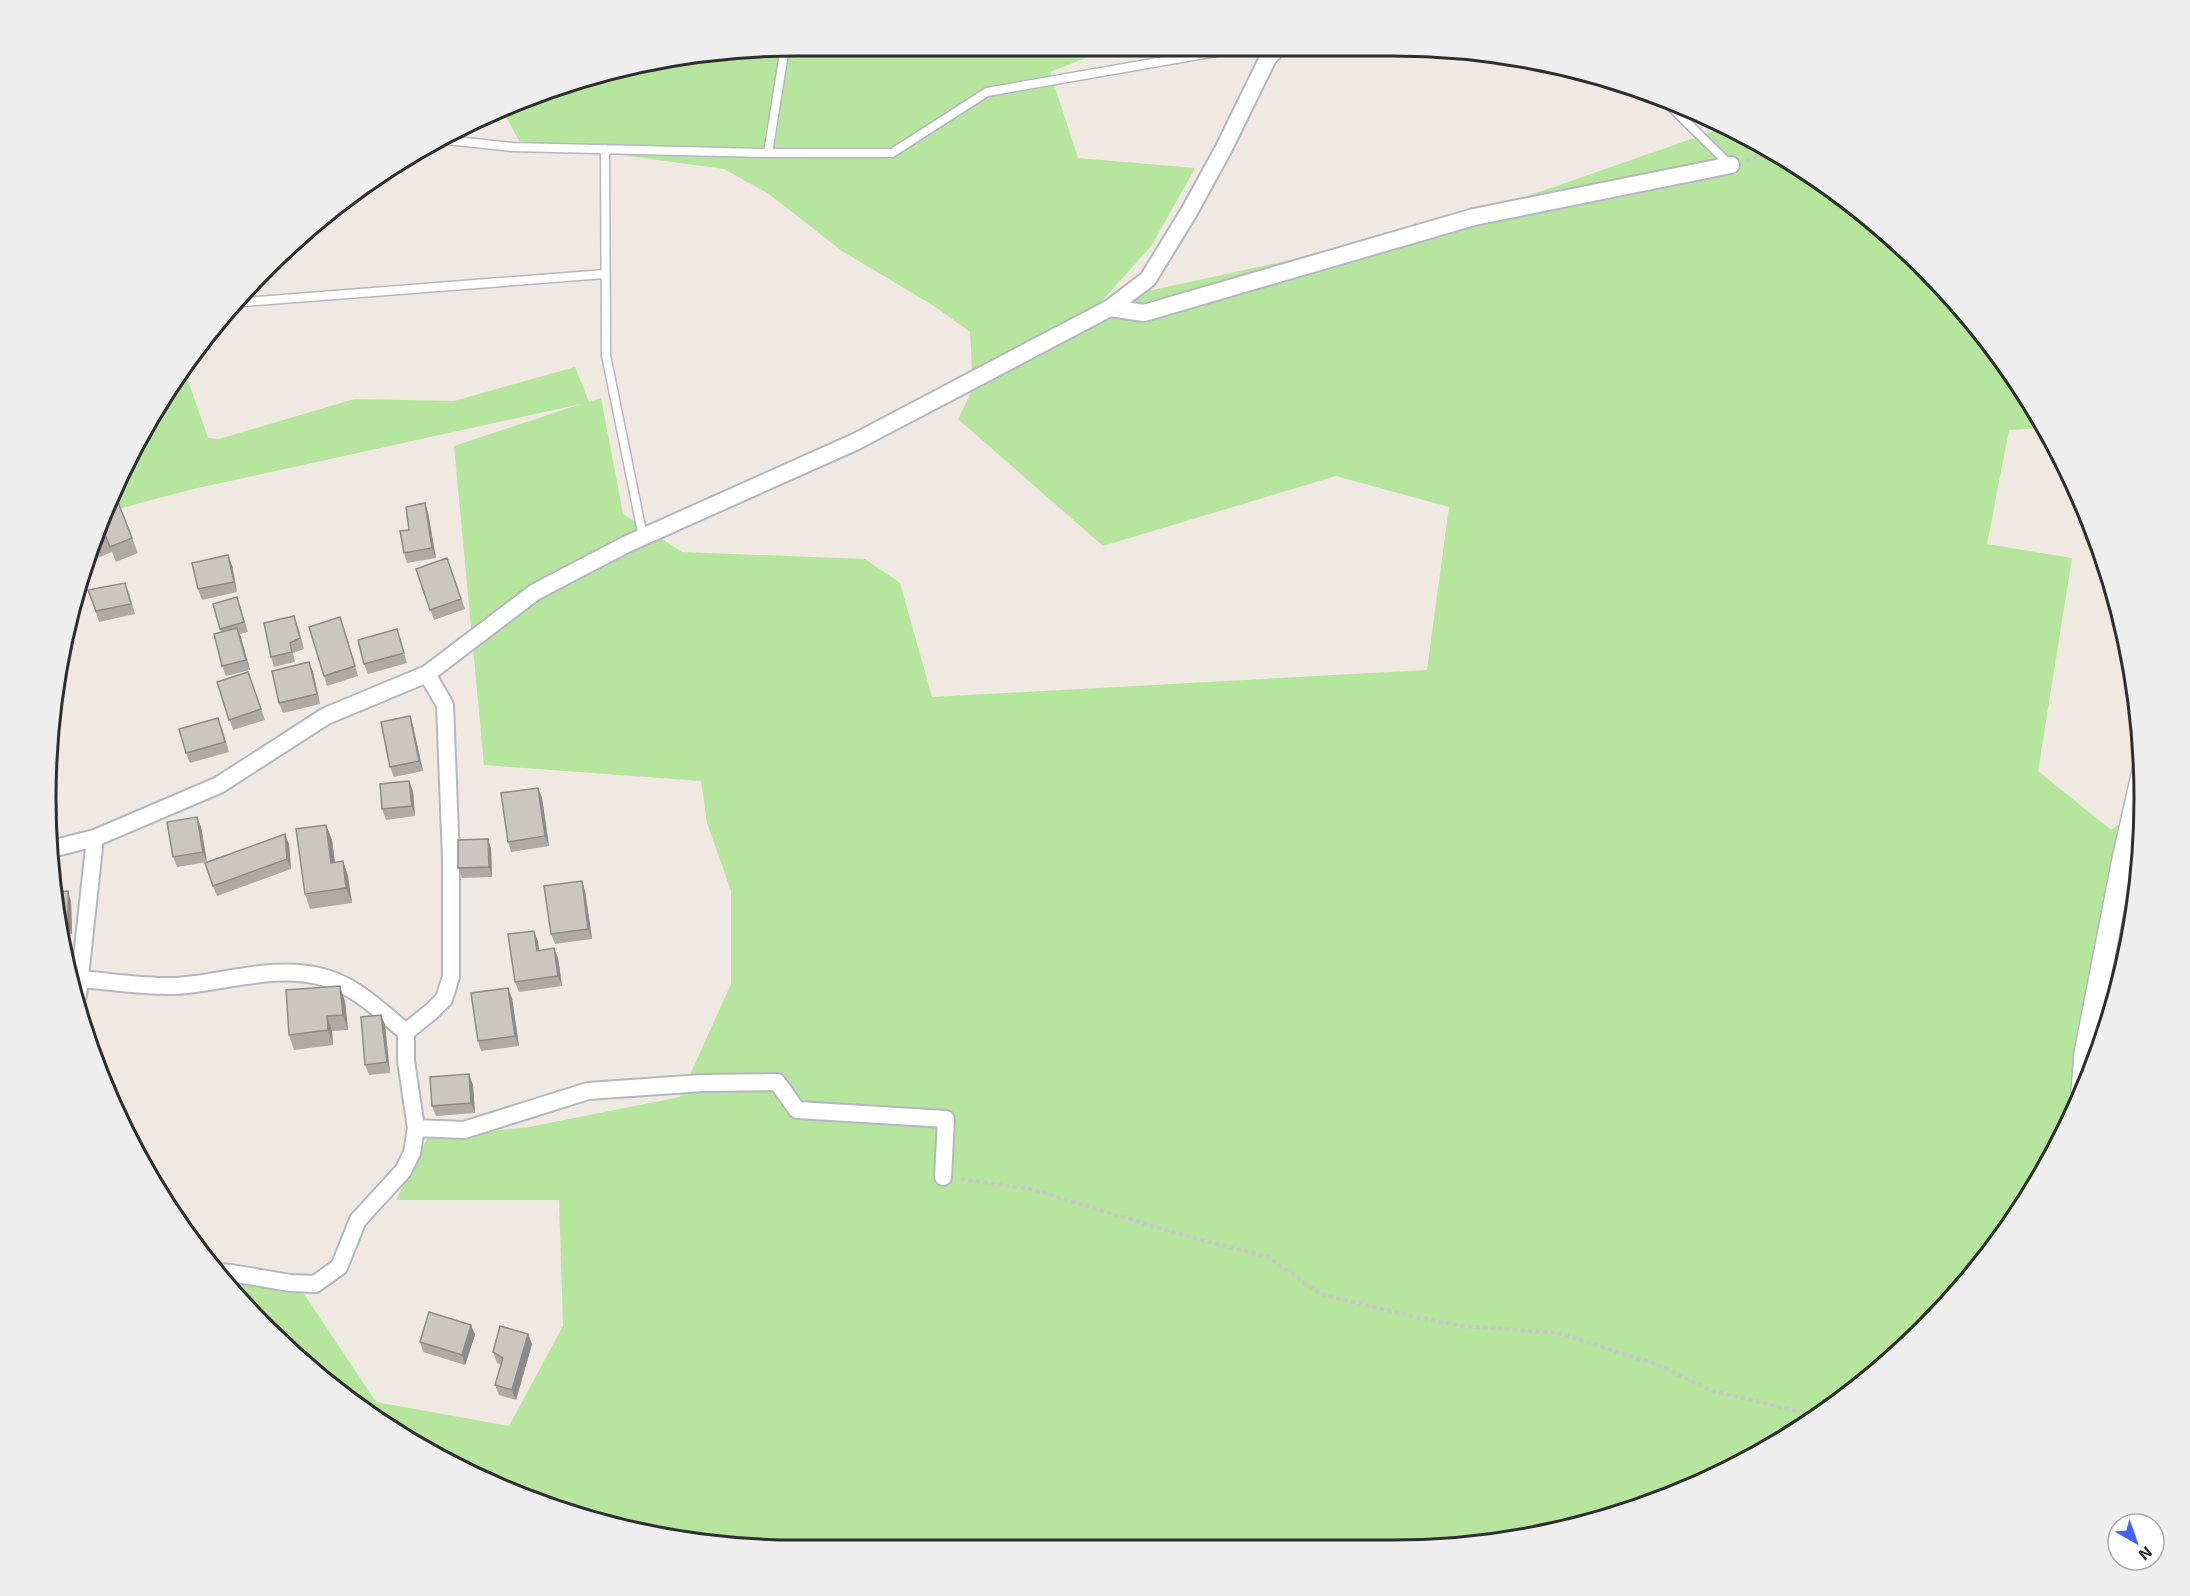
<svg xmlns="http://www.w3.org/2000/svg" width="2190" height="1596" font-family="'Exo 2',sans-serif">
<rect width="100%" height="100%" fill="#efe9e1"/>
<path fill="#b6e59e" d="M798 45H1119L1050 72 1078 158 1195 168 1152 245 1102 301 1433 229 1726 127 1810 172 1889 232 1989 339 2044 428 2009 430 1987 544 2072 558 2038 771 2111 830 2141 808 2139 896 2105 1040 2044 1174 1958 1294 1851 1395 1680 1494 1491 1545 748 1549 603 1525 465 1473 302 1364 225 1282 304 1294 376 1402 509 1426 563 1326 559 1200H396L428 1137 529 1127 680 1097 731 984V891L707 823 701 781 484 765 454 446 581 404 189 490 103 513 123 465 185 372 208 438 219 439 354 399 454 401 575 367 589 402 601 398 623 514 682 552 865 559 900 583 932 697 1427 670 1449 507 1336 476 1103 546 958 419 973 388 970 332 934 306 842 251 769 194 724 169 519 141 502 109 603 71Z"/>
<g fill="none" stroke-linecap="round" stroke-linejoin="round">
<defs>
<path id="service" d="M785 47 768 153H892L987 92 1250 46 1268 58
M1659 95 1730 165
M437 139 512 147 768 153
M605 149 606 355 643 537
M231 303 605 274"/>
<path id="minor" d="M1110 308 1144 313 1474 217 1731 165
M51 849 95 838 219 785 326 716 427 674 535 592 627 544 855 442 1110 308 1148 279 1189 212 1224 148 1268 58 1280 45
M78 979C109 981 144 987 175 986 224 983 277 963 326 978 357 987 381 1012 406 1032
M78 995 95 838
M416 1128 464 1130 588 1091 703 1083 777 1082 797 1110 946 1119 943 1177
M216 1272 231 1273 290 1283 315 1284 339 1267 358 1220 403 1171 412 1153 416 1128 406 1061V1032L432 1011 444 999 451 977V859L445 705 427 674"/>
<path id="tertiary" d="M2082 1091 2085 1053 2123 859 2143 771"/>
</defs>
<use href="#service" stroke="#b4b7c1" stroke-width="11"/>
<use href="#minor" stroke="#b4b7c1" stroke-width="20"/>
<use href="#tertiary" stroke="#b4b7c1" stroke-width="24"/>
<path stroke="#c9c9c9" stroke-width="4" stroke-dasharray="4.5 3" stroke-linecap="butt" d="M1746 161 1774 153
M961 1179 1031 1189 1172 1232 1268 1257 1321 1294 1416 1317 1463 1326 1559 1333 1658 1365 1712 1391 1793 1410 1819 1414"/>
<use href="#service" stroke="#fff" stroke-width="8"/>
<use href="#minor" stroke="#fff" stroke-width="16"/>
<use href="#tertiary" stroke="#fff" stroke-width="21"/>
</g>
<path fill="#afaba4" d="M276 263 277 270 265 273Z
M108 500 132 538 138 553 116 562 112 552 83 564 85 556Z
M425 503 428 513 436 558 407 563 404 553 409 530Z
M447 558 465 609 434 620 416 569Z
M232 565 237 592 202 600 198 589Z
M88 590 129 593 135 614 99 622Z
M237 597 248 632 240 634 250 670 226 676 222 666 221 632 213 604Z
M298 626 304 649 293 653 295 662 274 667 271 657Z
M344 627 358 676 327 686 324 676Z
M400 639 407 663 368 674 364 664Z
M309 662 313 672 320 704 283 713 279 703Z
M248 672 265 720 233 730 217 682Z
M410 716 413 726 423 771 394 777 390 767Z
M222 728 229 752 190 763 186 753Z
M409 781 413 791 415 816 386 820 382 809Z
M538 788 542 798 549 846 511 852 508 842Z
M197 817 201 827 207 862 177 867 173 857Z
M326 825 332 840 335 862 343 861 348 876 352 903 310 909 305 894Z
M488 839 491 849 492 877 462 878 458 868Z
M289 844 291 869 217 896 213 886Z
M582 881 585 891 592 939 555 944 551 934Z
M51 896 71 901 72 934H62Z
M538 941 539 951 558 958 562 986 519 992 515 982Z
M512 998 519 1046 481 1051 478 1041Z
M345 1001 348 1030 332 1031 333 1045 294 1050 289 1035Z
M381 1015 385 1025 390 1073 369 1075 365 1065Z
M473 1085 475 1113 436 1116 432 1106Z
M471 1325 475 1335 465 1365 423 1352 420 1342Z
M528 1334 532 1344 516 1400 499 1395 495 1385 501 1365 497 1363 493 1352Z"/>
<path fill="#8e8b86" d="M425 503 428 513 436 558 432 548Z
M228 555 232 565 237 592 234 582Z
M237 628 241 638 250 670 246 660Z
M309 662 313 672 320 704 317 694Z
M410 716 413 726 423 771 419 761Z
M409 781 413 791 415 816 412 806Z
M538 788 542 798 549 846 545 836Z
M197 817 201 827 207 862 203 852Z
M326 825 332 840 337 878 331 863Z
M285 834 289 844 291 869 287 859Z
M488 839 491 849 492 877 489 867Z
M343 861 348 876 352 903 346 888Z
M582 881 585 891 592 939 588 929Z
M68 891 71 901 72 934 68 924Z
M534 931 538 941 540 961 537 951Z
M554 948 558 958 562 986 558 976Z
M340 986 345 1001 348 1030 343 1015Z
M508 988 512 998 519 1046 515 1036Z
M381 1015 385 1025 390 1073 387 1062Z
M327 1016 332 1031 333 1045 328 1030Z
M469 1074 473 1085 475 1113 471 1103Z
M471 1325 475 1335 465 1365 462 1355Z
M528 1334 532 1344 516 1400 512 1390Z"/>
<path fill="#cbc7bf" stroke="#8e8b86" stroke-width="1.5" d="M116 497 132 538 110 547 106 537 90 544 108 500Z
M425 503 432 548 404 553 400 531 409 530 406 507Z
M228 555 234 582 198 589 192 563Z
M447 558 461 599 430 610 416 569Z
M125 583 131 604 96 611 88 590Z
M237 597 244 622 220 629 213 604Z
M294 616 300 638 290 643 292 652 271 657 264 623Z
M340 617 355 666 324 676 309 627Z
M237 628 246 660 222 666 214 634Z
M397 629 404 653 364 664 358 640Z
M309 662 317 694 279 703 272 671Z
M248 672 261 709 229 720 217 682Z
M410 716 419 761 390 767 381 722Z
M218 718 225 742 186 753 179 729Z
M409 781 412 806 382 809 380 784Z
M538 788 545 836 508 842 501 793Z
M197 817 203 852 173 857 167 822Z
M326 825 331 863 343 861 346 888 305 894 296 829Z
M285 834 287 859 213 886 205 863Z
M488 839 489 867 458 868V840Z
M582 881 588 929 551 934 544 886Z
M68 891V924H59L51 896V892Z
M534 931 537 951 554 948 558 976 515 982 508 934Z
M340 986 343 1015 327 1016 328 1030 289 1035 286 990Z
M508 988 515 1036 478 1041 471 993Z
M381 1015 387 1062 365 1065 361 1017Z
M469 1074 471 1103 432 1106 430 1077Z
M429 1312 471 1325 462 1355 420 1342Z
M500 1326 528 1334 512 1390 495 1385 503 1358 493 1352Z"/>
<path d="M0 0H2190V1596H0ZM798 56H1392A742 742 0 0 1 2134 798V798A742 742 0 0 1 1392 1540H798A742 742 0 0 1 56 798V798A742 742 0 0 1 798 56Z" fill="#eee" fill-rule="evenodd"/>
<path fill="none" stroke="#2e2e2e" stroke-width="3" d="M798 56H1392A742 742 0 0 1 2134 798V798A742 742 0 0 1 1392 1540H798A742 742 0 0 1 56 798V798A742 742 0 0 1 798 56Z"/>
<g transform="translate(2136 1542) rotate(140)"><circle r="28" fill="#ffffff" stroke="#ababab" stroke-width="1.5"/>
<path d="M0-4.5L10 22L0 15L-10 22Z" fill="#4264fb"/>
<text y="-9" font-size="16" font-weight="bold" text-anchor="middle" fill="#2e2e2e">N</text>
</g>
</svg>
